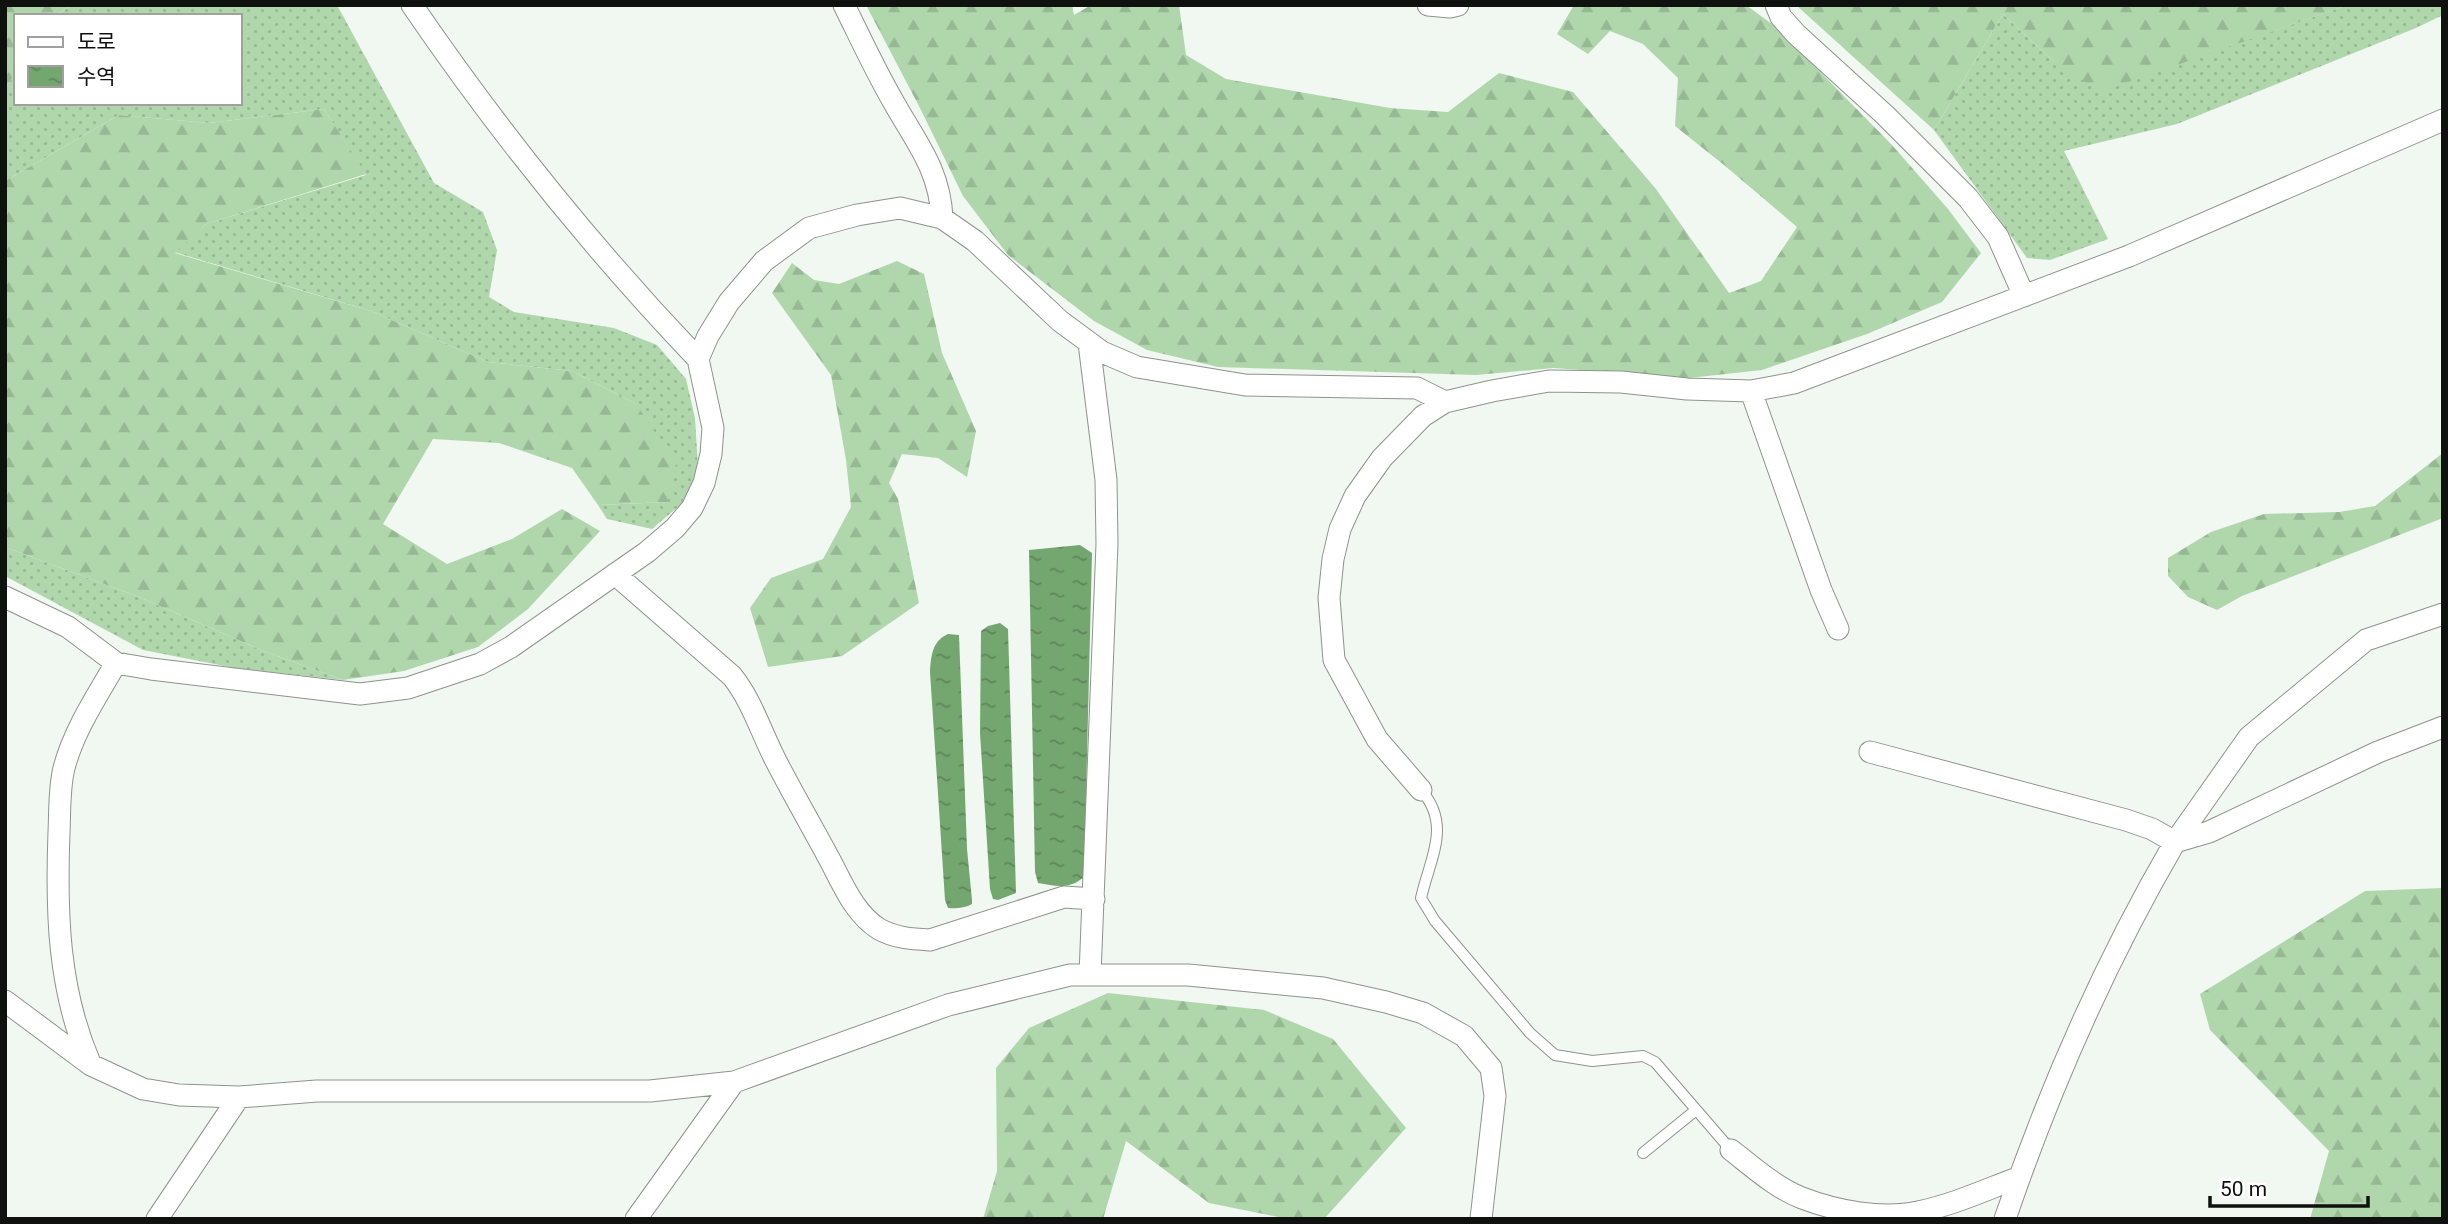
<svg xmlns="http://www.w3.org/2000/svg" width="2448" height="1224" font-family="Roboto,'Noto Sans KR',sans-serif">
<defs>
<pattern id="grass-dots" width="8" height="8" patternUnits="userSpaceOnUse" patternTransform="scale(1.75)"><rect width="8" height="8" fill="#b0d7ac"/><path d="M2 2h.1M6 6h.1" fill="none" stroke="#96b893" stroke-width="1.8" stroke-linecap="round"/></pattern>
<pattern id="forest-firs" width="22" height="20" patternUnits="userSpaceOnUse" patternTransform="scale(1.75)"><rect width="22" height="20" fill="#b0d7ac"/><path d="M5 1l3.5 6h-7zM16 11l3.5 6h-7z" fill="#96b893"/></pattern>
<pattern id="water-ripples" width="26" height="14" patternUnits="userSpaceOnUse" patternTransform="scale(1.75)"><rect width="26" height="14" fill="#74a670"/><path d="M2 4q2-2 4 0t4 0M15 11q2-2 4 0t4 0" fill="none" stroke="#5e865a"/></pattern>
</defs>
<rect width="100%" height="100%" fill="#f1f7f1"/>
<path fill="url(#grass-dots)" d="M71 5H337L434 183 483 212 497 250 489 297 514 312 614 328 657 345 686 379 695 418 698 467 686 500 652 529 607 519 598 505 667 502 636 404 572 371 488 362 371 311 174 252 206 224 366 175 324 109 209 123 119 115 5 181V88L16 73V103H240V16H55Z
M2348 5H2443V15L2416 28 2177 124 2064 151 2108 239 2050 260 2027 258 1934 130 2003 14 2053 61 2276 30Z
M5 547 139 597 261 650 343 680 235 668 143 650 5 576Z"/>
<path fill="url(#forest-firs)" d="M5 5H71L55 16H16V73L5 88Z
M866 5H1072L1074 15 1091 5H1179L1186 55 1226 79 1390 108 1448 112 1499 73 1573 92 1656 189 1729 293 1761 281 1797 227 1724 165 1675 126 1678 78 1643 44 1610 31 1588 54 1557 34 1574 5H1746L1776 27 1892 145 1948 209 1981 253 1942 302 1867 334 1762 370 1689 378 1553 368 1476 375 1218 367 1147 350 1094 321 1008 255 963 196 920 108Z
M1796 5H2348L2100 92 2053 61 2003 14 1934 130Z
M324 109 366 174 206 224 175 253 371 311 488 362 572 371 636 404 676 464 667 502 598 505 572 468 499 443 433 439 383 524 447 564 512 539 562 509 600 531 528 609 478 647 404 671 343 680 261 650 139 597 5 547V181L119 115 209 123Z
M897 261 924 274 942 353 976 431 967 477 938 458 902 454 889 483 898 499 919 603 842 656 768 667 750 608 771 578 823 559 851 507 846 460 831 375 772 293 792 263 814 280 839 284Z
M2443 453V518L2242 596 2217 610 2188 597 2168 576V558L2211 532 2264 514 2339 512 2375 506Z
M2443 888V1219H2310L2329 1151 2210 1030 2200 994 2365 891Z
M1108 993 1264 1010 1333 1039 1406 1128 1324 1219H1288L1209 1203 1126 1141 1103 1219H983L997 1171 996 1068 1029 1028Z"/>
<path fill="url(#water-ripples)" d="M1080 545 1092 553 1084 877C1069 890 1056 886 1038 883L1035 872 1029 550Z
M1000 623 1008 629 1016 893 998 900 993 899 990 889 980 733 981 631 988 626Z
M948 634 959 635 967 849 972 900V904C965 908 956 909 948 908L945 900 930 672C931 656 932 641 948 634Z"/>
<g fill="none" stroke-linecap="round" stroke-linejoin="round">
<defs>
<path id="lane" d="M1421 790C1452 825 1430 858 1421 898L1435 921 1530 1033 1555 1055 1592 1061 1643 1056 1655 1062 1731 1150
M1643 1153 1696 1110"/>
<path id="street" d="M412 5C498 131 592 248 698 359
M844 5C860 37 875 70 893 101 915 141 940 169 942 218
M1428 5 1450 7 1458 5
M1776 5 1781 17 1796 34 1885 115 1968 198 1998 237 2024 296
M1089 343 1106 480 1107 544 1090 975
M1751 391 1821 590 1838 629
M615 574 732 676C752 701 761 732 776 761 794 796 814 830 832 864 844 887 856 915 879 929 895 938 912 939 930 940L1064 897 1094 899
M5 597 68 627 116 663 151 669 360 694 408 688 480 664 511 647 647 552 675 528 692 508 704 483 711 454 713 428 698 359 708 336 729 302 764 261 809 228 857 215 900 208 942 218 975 241 1060 321 1102 352 1137 367 1245 385 1417 388 1445 402
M1870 752 2126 820 2152 829 2175 842C2105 962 2050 1087 2005 1219
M1421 790 1377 739 1334 660 1329 598 1333 559 1340 529 1355 496 1382 458 1423 416 1445 402 1492 391 1549 381 1621 382 1687 389 1751 391 1794 383 2129 256 2443 120
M2175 842 2249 737 2366 640 2443 614
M2175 842 2209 832 2378 752 2443 727
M5 1001 91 1065 143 1089 179 1095 239 1097 317 1091H650L734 1082 948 1005 1070 975H1188L1323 988 1386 1002 1423 1013 1464 1036 1491 1068 1495 1096 1481 1219
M90 1063C58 989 56 912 59 832 60 811 59 788 64 768 74 730 97 696 116 663
M1731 1150C1753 1167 1776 1188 1802 1198 1836 1211 1882 1220 1918 1212 1953 1205 1987 1189 2020 1177
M157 1219 239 1097
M636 1219 734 1082"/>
</defs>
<use href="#lane" stroke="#8e938d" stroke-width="12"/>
<use href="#street" stroke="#8e938d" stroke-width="23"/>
<use href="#lane" stroke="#fff" stroke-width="10"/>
<use href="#street" stroke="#fff" stroke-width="21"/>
</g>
<rect width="2448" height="1224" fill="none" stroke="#0f110f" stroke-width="14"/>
<rect x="14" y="14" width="228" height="91" fill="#ffffff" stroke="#9fa09f" stroke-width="2"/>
<rect x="28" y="37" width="35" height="10" fill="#ffffff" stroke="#9fa09f" stroke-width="2"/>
<text x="77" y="49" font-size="21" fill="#0f110f">도로</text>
<rect x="28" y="66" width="35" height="21" fill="url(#water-ripples)" stroke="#9fa09f" stroke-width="2"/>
<text x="77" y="84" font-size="21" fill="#0f110f">수역</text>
<path d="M2210 1196v10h158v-10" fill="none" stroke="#0f110f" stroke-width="3.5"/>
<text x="2220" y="1196" font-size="21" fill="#0f110f" stroke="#ffffff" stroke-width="5" paint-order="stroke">50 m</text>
</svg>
